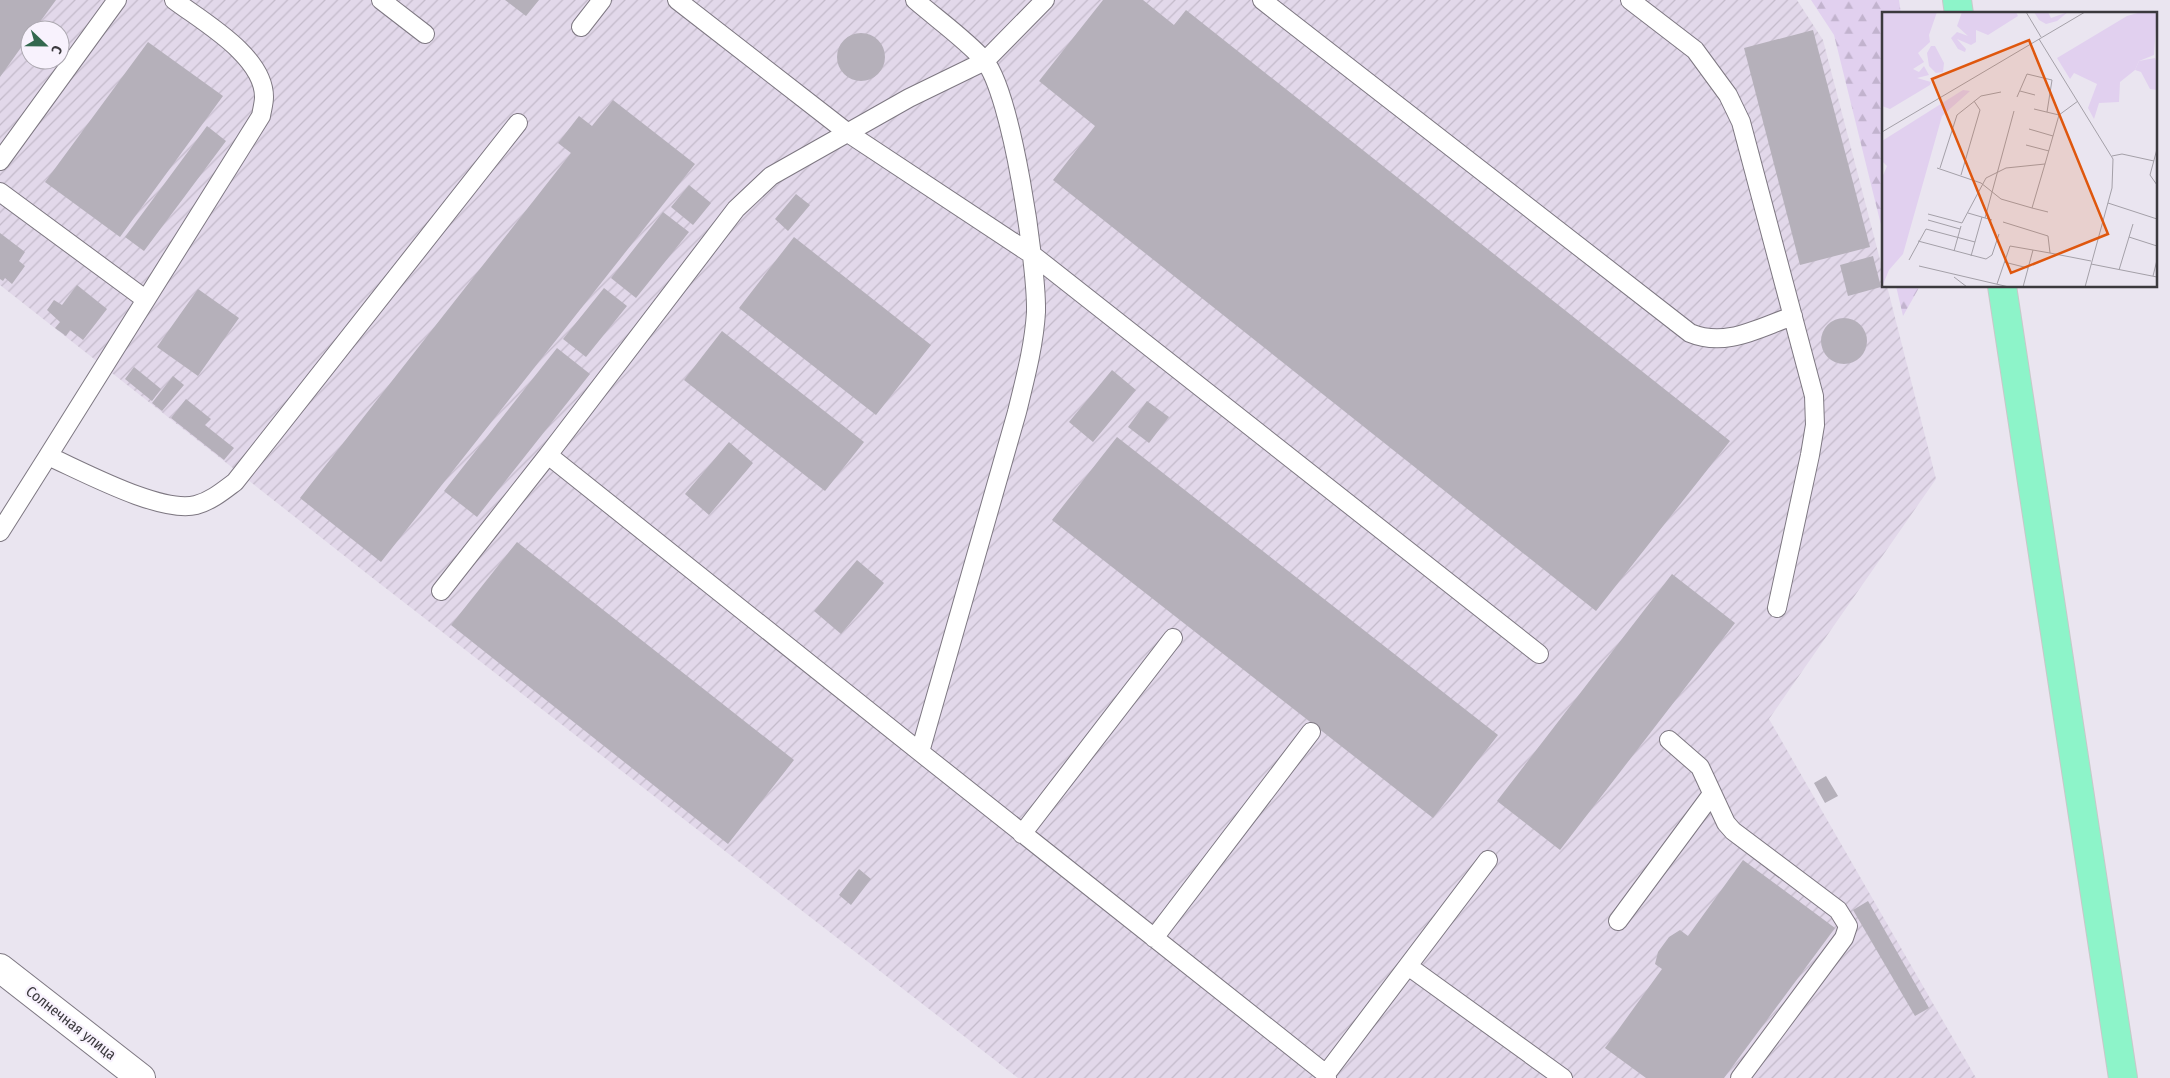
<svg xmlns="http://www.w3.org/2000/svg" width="2170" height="1078" font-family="'Fira Sans Condensed',sans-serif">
<defs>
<pattern id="industrial-furrows" width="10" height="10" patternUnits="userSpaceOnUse" patternTransform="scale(1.25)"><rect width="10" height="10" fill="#e2d8ea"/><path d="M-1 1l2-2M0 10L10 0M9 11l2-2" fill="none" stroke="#c3baca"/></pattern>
<pattern id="forest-firs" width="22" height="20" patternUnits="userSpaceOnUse" patternTransform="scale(1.25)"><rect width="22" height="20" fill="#e1d0ef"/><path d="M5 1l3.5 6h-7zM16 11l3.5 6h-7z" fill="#c2b3ce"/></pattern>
</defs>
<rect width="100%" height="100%" fill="#eae5f0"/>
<path fill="url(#industrial-furrows)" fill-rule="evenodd" d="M0 0H1797L1823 40 1884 275V286H1887L1936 479 1769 719 1976 1078H1018L370 576 0 285ZM30 30H60V60H30Z"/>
<path fill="url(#forest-firs)" d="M1811 0H1899L1901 14H1884V237L1834 35Z
M1896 286H1920L1903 316Z"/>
<path fill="#b5b0ba" d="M0 0H56L34 30H30V35L0 77Z
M505 0H539L526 16Z
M1103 0H1143L1174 25 1186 10 1730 441 1596 611 1053 180 1095 126 1039 81Z
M1813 30 1870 247 1800 265 1744 48Z
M837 57a24 24 0 1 1 48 0a24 24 0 1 1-48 0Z
M148 42 223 96 120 237 45 182Z
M613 100 695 164 381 562 300 498 571 153 558 143 579 116 592 126Z
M207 126 226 141 144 251 125 237Z
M689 185 711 203 693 225 671 207Z
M796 194 810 205 788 231 775 219Z
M663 212 689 232 636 298 611 278Z
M0 233 25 252 19 261 25 266 12 284 5 278 3 281 0 279Z
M794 237 931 345 876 415 739 308Z
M1873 256 1881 287 1848 296 1840 265Z
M77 285 107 309 83 340 70 330 66 336 55 328 60 322 47 310 54 300 62 305Z
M604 288 627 306 586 357 563 339Z
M198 289 239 318 198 376 157 347Z
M1821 341a23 23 0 1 1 46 0a23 23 0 1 1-46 0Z
M722 331 864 442 825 491 684 380Z
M557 348 590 374 477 517 444 491Z
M134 367 161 389 152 401 125 379Z
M1112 370 1136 390 1093 442 1069 422Z
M173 376 184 385 162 411 152 403Z
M186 399 211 419 205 425 234 448 224 460 171 418Z
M1147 401 1169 417 1149 443 1128 427Z
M1117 437 1498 735 1433 818 1052 520Z
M729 442 753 463 709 515 685 494Z
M517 542 794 760 728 844 451 625Z
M857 560 884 583 841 634 814 611Z
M1672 574 1735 623 1560 850 1497 801Z
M1826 776 1838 796 1825 803 1814 783Z
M1743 860 1835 928 1724 1078H1646L1605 1048 1662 969 1655 964 1658 952 1669 937 1680 930 1688 936Z
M859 869 871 879 851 905 839 895Z
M1868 901 1929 1008 1915 1016 1853 910Z"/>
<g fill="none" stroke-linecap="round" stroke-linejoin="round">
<defs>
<path id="lane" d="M381 0 425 34
M677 0 848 133 1034 256 1539 654
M915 0C937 19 965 39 984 60 1012 93 1037 266 1036 312 1034 346 1025 379 1017 412L920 752 1326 1074
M1262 0 1690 333C1726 348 1758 328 1793 316
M1630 0 1695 50 1728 95 1741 122 1814 396 1815 425 1810 455 1777 608
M581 27 602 0
M0 161 117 0
M0 192 145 299
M48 456 261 116C262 110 264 103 264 97 264 56 203 22 174 0
M0 532 48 456C82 471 161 514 196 505 211 501 223 491 235 482L518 123
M441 591 548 455
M1669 740 1700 767 1726 823 1733 831 1838 910 1848 926 1844 938 1740 1078
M920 752 548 455 736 209 771 176 909 98 985 61 1045 0
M1022 834 1173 638
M1618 921 1712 794
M1154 938 1311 732
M1408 966 1563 1078
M1327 1078 1326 1074 1488 860"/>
<path id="street" d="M0 968 141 1078"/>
<path id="primary" d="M1957 0 1959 14
M2002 286 2123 1078"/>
</defs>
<use href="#lane" stroke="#7e7882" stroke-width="20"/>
<use href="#street" stroke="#7e7882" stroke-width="30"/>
<use href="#primary" stroke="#c8c8c9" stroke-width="30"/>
<use href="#lane" stroke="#fff" stroke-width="18"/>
<use href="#street" stroke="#fff" stroke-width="28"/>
<use href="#primary" stroke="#8df4c9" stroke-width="28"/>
</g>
<g text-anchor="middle" stroke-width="4.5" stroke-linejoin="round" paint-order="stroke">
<g font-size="15" fill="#3b393d" stroke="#f8f2fd">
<text transform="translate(71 1023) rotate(38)" y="5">Солнечная улица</text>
</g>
</g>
<g transform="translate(1882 12)">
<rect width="275" height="275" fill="#eae5f0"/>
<path d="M0 0H55L47 23 48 30 36 41 42 50 31 57 37 60 42 54 47 63 35 66 49 70 48 73 8 97 0 94ZM80 0H134L136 4 106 23 94 18V30L89 33 75 27 84 37 83 40 76 37 69 26 75 20 86 24 75 14ZM152 0H166L169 6 186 0 175 9 164 12 157 8ZM259 0H275L272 43 257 49 253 58 238 70 237 90 217 91 212 107 206 96 215 72 192 61 188 67 175 46 245 4ZM49 34H53L62 51 61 60 54 61 47 54 45 41ZM81 78 88 79 60 104 21 242 7 258 0 275V166L5 154 0 149V129Z" fill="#e1d0ef"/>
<path d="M273 46 275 51V78L268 77 259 60 253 58 257 49Z" fill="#e1d0ef"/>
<path fill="none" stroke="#a4a0a8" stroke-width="1" d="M144 0 159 25M157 27 231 147 230 176 203 275M138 79 153 83M135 85 145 62 170 68 165 100M152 97 177 103 196 89M147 117 171 124M0 120 203 0M144 133 167 139M275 137 268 163 275 173M230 144 240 142 272 149M55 156 99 171 119 187 150 196 163 152M58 156 75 103 99 84 119 80M79 163 98 98 92 89M226 191 275 207M150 196 166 200M86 201 110 208M46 202 80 211 104 166 124 156 163 152 177 103M103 206 132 99M46 208 78 217M121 210 166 224 168 241 209 249M247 225 275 234M36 229 104 247 110 243 117 222M72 239 79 214M89 244 100 205M27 248 44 217 93 230M122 250 146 256M209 252 275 265M37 254 127 275M237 258 251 212M271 264 275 248M72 265 85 275M115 272 128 234 168 241M141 275 151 238"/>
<path fill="#df570e" fill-opacity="0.15" stroke="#df570e" stroke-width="2.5" d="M147 28 226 222 129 261 50 67Z"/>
<rect width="275" height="275" fill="none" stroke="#3b393d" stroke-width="2.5"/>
</g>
<g transform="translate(45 45) rotate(112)"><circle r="24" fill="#f8f2fd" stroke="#aca8b0"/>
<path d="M0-4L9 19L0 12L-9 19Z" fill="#33684e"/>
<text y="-8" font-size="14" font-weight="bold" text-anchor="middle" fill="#3b393d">С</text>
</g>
</svg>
